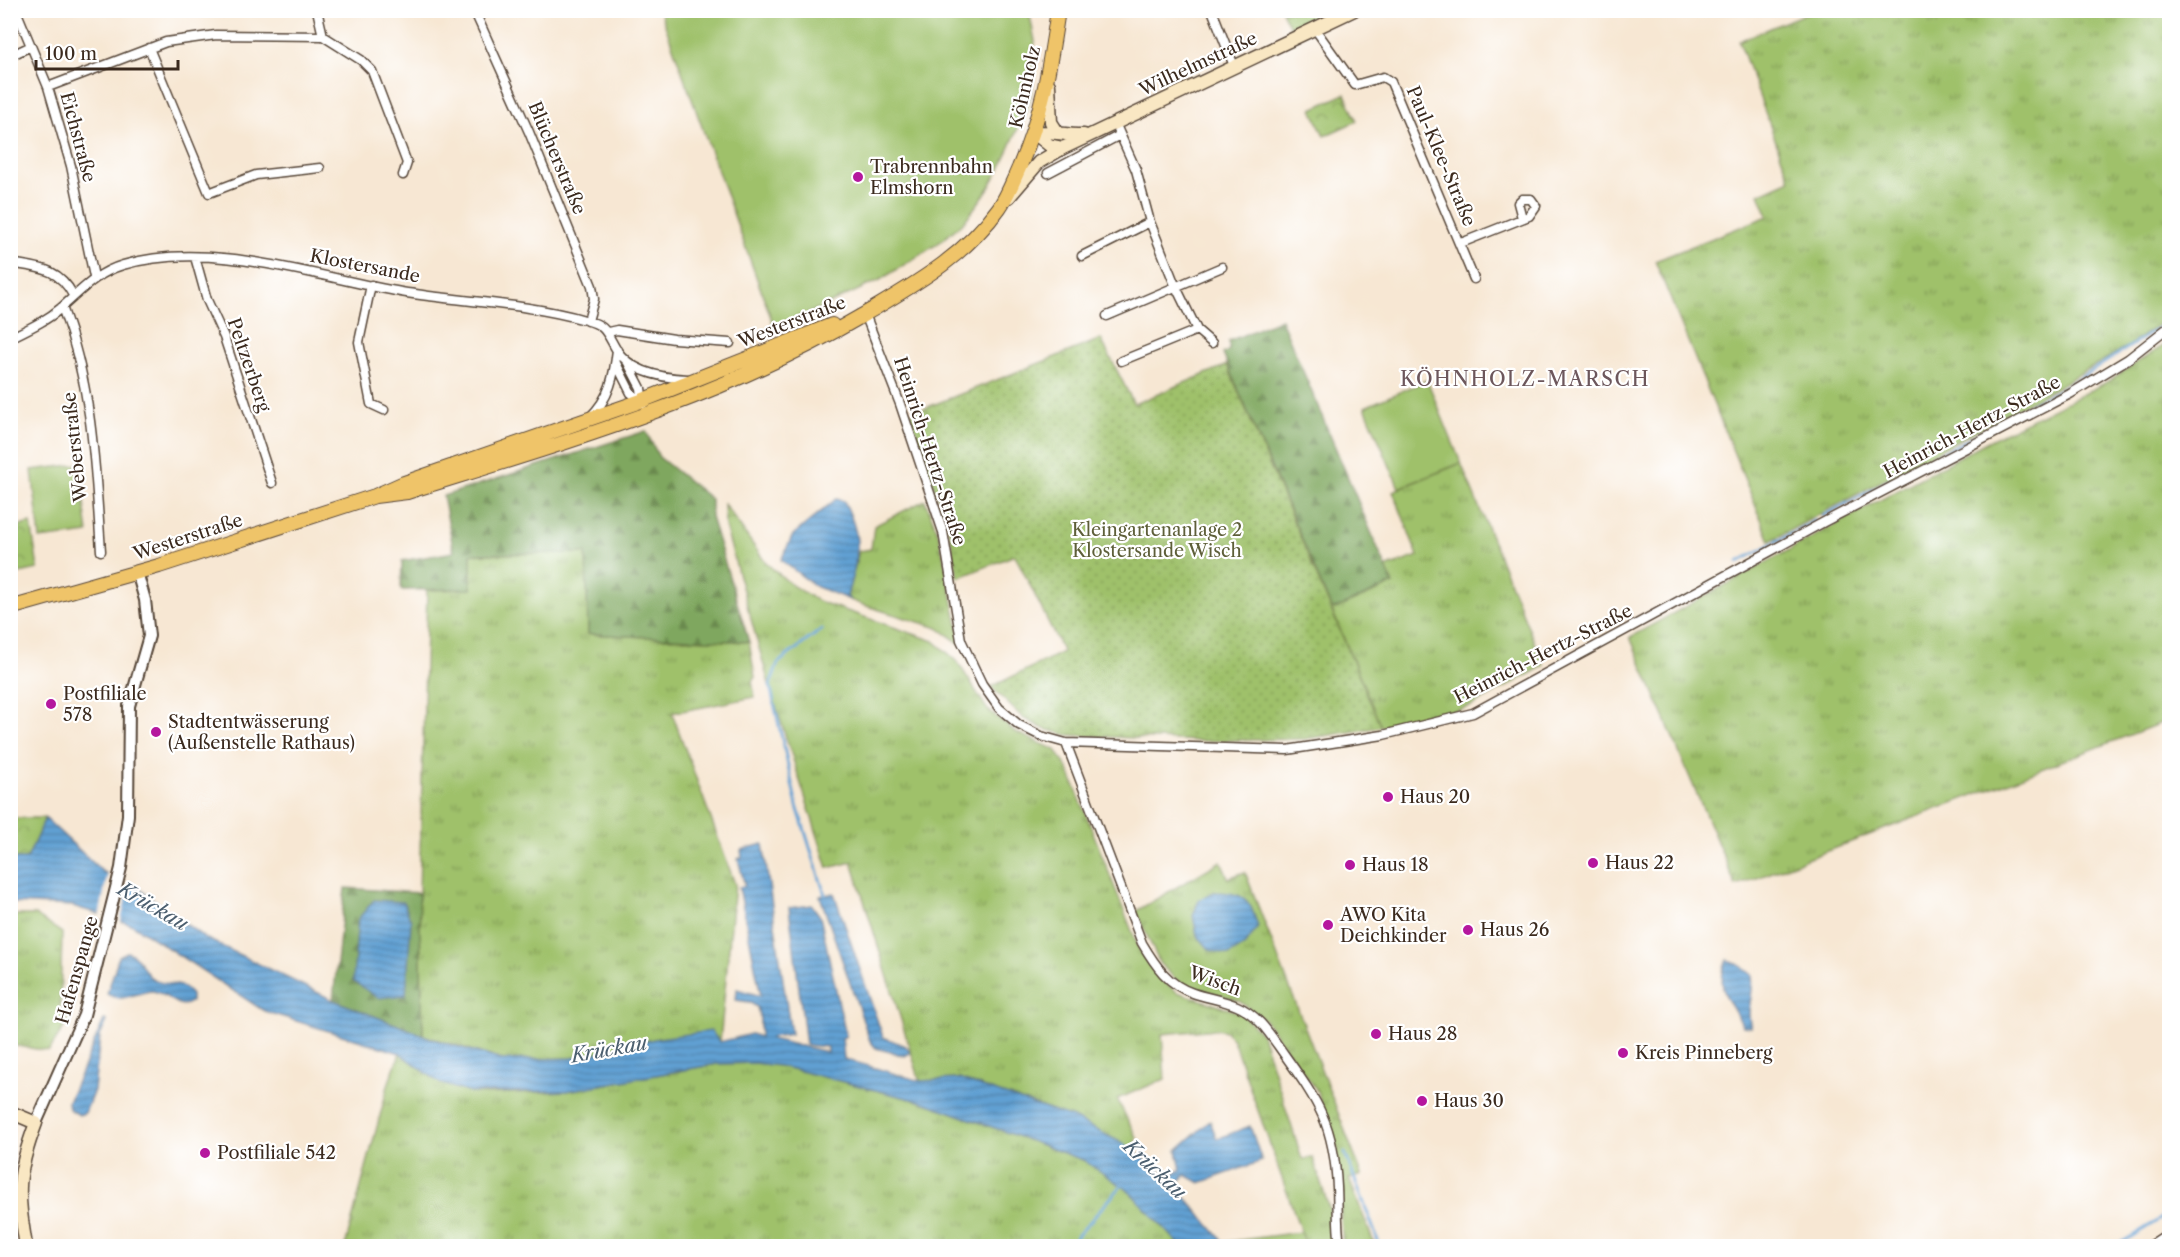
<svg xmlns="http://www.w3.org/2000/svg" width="2180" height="1257" font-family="'Libre Caslon Text',serif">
<defs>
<pattern id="grass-tufts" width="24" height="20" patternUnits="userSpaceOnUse" patternTransform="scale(1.5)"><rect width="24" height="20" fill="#9fc16a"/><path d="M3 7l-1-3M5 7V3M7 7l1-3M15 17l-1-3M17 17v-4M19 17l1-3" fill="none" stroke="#839d57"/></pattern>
<pattern id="forest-firs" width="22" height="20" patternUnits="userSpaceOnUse" patternTransform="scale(1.5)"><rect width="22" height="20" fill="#7fa75e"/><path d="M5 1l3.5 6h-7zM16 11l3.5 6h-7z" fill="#69884d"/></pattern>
<pattern id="park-crowns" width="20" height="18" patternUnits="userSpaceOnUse" patternTransform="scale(1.5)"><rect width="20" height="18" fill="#9fc16a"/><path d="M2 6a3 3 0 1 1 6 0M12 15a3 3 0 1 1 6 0" fill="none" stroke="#839d57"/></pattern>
<pattern id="garden-dots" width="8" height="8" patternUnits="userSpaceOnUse" patternTransform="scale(1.5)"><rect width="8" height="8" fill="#9fc16a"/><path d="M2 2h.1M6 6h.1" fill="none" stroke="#839d57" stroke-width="1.8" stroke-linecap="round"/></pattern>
<pattern id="water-rules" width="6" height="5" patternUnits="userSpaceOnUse" patternTransform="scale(1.5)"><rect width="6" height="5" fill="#61a0d3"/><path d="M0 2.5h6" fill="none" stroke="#5183ab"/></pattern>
</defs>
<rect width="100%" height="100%" fill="#fff"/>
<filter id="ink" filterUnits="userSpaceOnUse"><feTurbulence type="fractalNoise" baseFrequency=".0167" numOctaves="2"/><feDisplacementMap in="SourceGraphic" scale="12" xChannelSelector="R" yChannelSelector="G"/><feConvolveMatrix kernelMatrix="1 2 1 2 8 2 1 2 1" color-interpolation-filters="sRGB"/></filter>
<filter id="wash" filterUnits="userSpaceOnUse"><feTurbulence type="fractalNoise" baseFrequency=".008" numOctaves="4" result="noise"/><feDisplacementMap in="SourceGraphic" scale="24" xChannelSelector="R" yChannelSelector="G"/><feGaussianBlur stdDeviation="1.35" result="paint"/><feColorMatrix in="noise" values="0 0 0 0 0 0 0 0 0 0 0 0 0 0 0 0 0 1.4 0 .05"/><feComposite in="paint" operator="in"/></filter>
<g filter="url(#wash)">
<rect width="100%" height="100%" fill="#f7e7d3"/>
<path fill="url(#grass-tufts)" stroke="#6d7644" stroke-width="1.5" d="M1814 10 2169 11V317L2127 347 2046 393 1770 541 1655 261 1768 216 1759 194 1790 180 1739 41Z
M2169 342V720L1736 886 1630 637 1988 441 2105 383Z
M1461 463 1544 666 1471 706 1427 719 1381 727 1332 610 1392 584 1385 568 1418 556 1393 491Z
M925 500 939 535 962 645 938 628 860 604 850 600 847 596 859 551 871 549 874 526Z
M724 504 766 563 793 586 818 601 934 641 957 661 987 709 1015 732 1056 750 1068 769 1139 949 1163 981 1177 992 1241 1013 1262 1034 1302 1159 1313 1158 1334 1224 1337 1246H1306L1233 1040 1226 1031 1217 1029 1162 1034 1165 1079 1117 1099 1137 1138 1134 1150 1073 1118 959 1079 920 1081 852 862 828 868 771 691 725 526Z
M587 553 588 634 749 642 755 677 752 682 755 697 672 713 735 884 720 1042 659 1038 572 1058 503 1060 423 1035 419 893 427 590 471 589V554Z
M1221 861 1228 878 1245 872 1362 1175 1349 1179 1375 1246H1343L1336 1144 1316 1089 1265 1020 1239 1001 1180 983 1160 964 1136 911Z
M11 915H35L62 933 60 1011 68 1021 49 1051 11 1045Z
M400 1053 440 1083 470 1093 488 1094 567 1091 717 1064 755 1063 780 1066 923 1102 1083 1160 1128 1190 1181 1246H345L389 1082Z"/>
<path fill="url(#forest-firs)" stroke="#5d683e" stroke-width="1.5" d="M1281 319 1393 584 1332 610 1223 354 1229 350V341Z
M646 431 659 457 711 499V517L749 642 588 634 586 553 471 554V589L401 590 402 561 454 552 443 496Z
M345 888 419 893 423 1035 333 1000Z"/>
<path fill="url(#park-crowns)" stroke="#6d7644" stroke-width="1.5" d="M1345 94 1357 121 1324 136 1312 109Z
M31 523 38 569 11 575V528Z
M11 818H45L27 859H11Z"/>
<path fill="url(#garden-dots)" stroke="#6d7644" stroke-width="1.5" d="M1101 339 1134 404 1227 365 1381 727 1305 739 1200 741 1068 735 1044 729 1023 718 991 687 1063 652 1015 555 958 578 950 535 910 414Z"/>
<path fill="#9fc16a" stroke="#6d7644" stroke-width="1.5" d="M660 11H1029L1035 41 1032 65 1034 71 1032 91 1028 105 1003 163 987 191 964 222 936 245 880 280 811 312 774 326Z
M1282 11H1325L1290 27Z
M1427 380 1461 463 1399 488 1365 407Z
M79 464 88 533 40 539 32 470Z
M1301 1232 1306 1246H1227L1225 1242Z"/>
<path fill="url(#water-rules)" stroke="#4e6578" stroke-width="1.5" d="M836 499 844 501C864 540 858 556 847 596L850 600 815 586 781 560 793 535Z
M45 818 103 872 131 883 205 938 333 1000 436 1040 502 1060 572 1058 659 1038 711 1031 720 1042 751 1034 760 1037V1019L757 1007 749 1002 736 1000 737 989 761 996 739 887 745 886 738 859 742 857 741 850 763 844 791 1034 771 1037V1039L827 1052V1047L806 1045 789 908 812 905 820 916 846 1036 842 1038 844 1059 920 1081 959 1079 1073 1118 1124 1144 1167 1176 1181 1170 1177 1150 1210 1121 1217 1139 1250 1126 1262 1161 1200 1183 1186 1175 1175 1185 1227 1246H1181L1128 1190 1083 1160 923 1102 780 1066 755 1063 717 1064 567 1091 470 1093 440 1083 400 1053 264 1011 133 925 73 906 11 903V859H27Z
M1214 892C1245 893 1249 897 1258 927L1245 945 1229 955 1210 950 1197 935 1193 916 1199 900Z
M834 893 883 1037 906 1046 910 1053 905 1056 876 1048 870 1041 820 896Z
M374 900 403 902 411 921 406 995 378 998 353 981 358 919Z
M127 952C141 956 142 972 153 979 166 988 182 979 191 995V1002C176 1012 166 991 152 991 136 992 122 1004 107 994L119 956Z
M1727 960 1737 963 1752 975C1755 993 1745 1009 1751 1027L1743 1026C1730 1002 1714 988 1727 960Z
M104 1020 107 1021 100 1036 94 1090 85 1113 79 1115 69 1109 68 1102Z"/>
<path fill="#f7e7d3" d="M108 871 130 880 120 925 99 918Z"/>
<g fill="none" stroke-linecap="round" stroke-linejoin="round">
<path stroke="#61a0d3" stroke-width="3" d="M1993 426 2074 382 2170 321
M1823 516 1984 431
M1738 562 1815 521
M822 629 778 663 770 685 797 806 825 895
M1345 1153 1380 1246
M1074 1246 1077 1236 1124 1183
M2116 1246 2170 1213"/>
</g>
</g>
<g filter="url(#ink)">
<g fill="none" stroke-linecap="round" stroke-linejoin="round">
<defs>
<path id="minor" d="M16 10 48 87 71 166 94 277
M317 10 323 36
M474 10 529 132 592 286 594 299 588 321
M1212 10 1234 66
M1315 29 1355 85 1383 77 1391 82 1474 279
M149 48 209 193 256 175 320 168
M10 56 31 46
M48 87 166 42 216 35 323 36 361 60 372 71 407 163 403 175
M1115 123 1136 170 1150 222 1175 285 1197 330 1212 343
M1048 173 1120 135
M1461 243 1529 216 1536 206 1531 199H1522L1518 203 1522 218
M1082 256 1150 222
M195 257 207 300 224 337 272 483
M10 263C39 268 58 267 73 295
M371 285 359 342 371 404 384 410
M62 307C93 388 95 466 101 551
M865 314 900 404 943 532 961 640 982 684 999 708 1019 725 1041 736 1066 743 1287 750 1383 735 1473 713 1824 522 2070 394 2128 359 2170 326
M1107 316 1222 267
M608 332 617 330 674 339 730 343
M10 338C28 329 46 321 61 308 82 290 96 273 123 265 208 239 317 277 401 292 462 302 525 303 585 320 606 325 606 332 616 349 631 373 663 378 688 379
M1121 361 1197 330
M616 363 631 393 641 401
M628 363 641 388 643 404
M590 417C610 398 614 376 617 350
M1066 743 1142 943C1155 965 1168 985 1193 993 1207 998 1223 1000 1237 1006 1259 1015 1271 1036 1284 1054 1319 1103 1334 1125 1337 1187 1338 1207 1337 1227 1340 1246
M2149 1246 2170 1232"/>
<path id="tertiary" d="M36 1123 84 1015 121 868 128 815 129 706 149 636 145 600 137 572"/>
<path id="secondary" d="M1049 85 1051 122 1058 133
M1034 133C1051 130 1067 136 1084 135
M1034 133 1049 145 1063 148
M1009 197 1039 162 1063 148 1354 10
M10 1112 36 1123C16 1176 17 1191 26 1246"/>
<path id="primary" d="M375 496 407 492C566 442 720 399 865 314 915 284 964 257 999 208 1007 197 1013 181 1019 168 1043 112 1049 70 1058 10
M10 608 159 566 375 496 404 483 641 401 832 325"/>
</defs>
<use href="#minor" stroke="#574639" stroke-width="11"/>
<use href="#tertiary" stroke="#574639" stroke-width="14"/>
<use href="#secondary" stroke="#574639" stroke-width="15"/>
<use href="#primary" stroke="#574639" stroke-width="16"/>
<use href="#minor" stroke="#fff" stroke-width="8"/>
<use href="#tertiary" stroke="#fff" stroke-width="10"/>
<use href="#secondary" stroke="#f9e7c3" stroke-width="12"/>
<use href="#primary" stroke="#efc469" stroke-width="14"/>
</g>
</g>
<g fill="#b5179e" stroke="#fff" stroke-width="2">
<circle cx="858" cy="177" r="6"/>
<circle cx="51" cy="704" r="6"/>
<circle cx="156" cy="732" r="6"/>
<circle cx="1388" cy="797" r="6"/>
<circle cx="1593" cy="863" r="6"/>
<circle cx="1350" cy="865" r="6"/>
<circle cx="1328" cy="925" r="6"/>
<circle cx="1468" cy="930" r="6"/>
<circle cx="1376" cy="1034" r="6"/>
<circle cx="1623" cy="1053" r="6"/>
<circle cx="1422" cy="1101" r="6"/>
<circle cx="205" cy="1153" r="6"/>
</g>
<g text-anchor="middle" stroke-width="4.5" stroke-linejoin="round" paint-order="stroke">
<g font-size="18" fill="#3b2a1e" stroke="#fff">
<text transform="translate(1198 64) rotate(-25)" y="6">Wilhelmstraße</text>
<text transform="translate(1025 87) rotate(-77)" y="6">Köhnholz</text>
<text transform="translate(78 137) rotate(75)" y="6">Eichstraße</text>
<text transform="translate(1441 156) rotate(67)" y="6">Paul-Klee-Straße</text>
<text transform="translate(557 158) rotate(67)" y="6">Blücherstraße</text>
<text transform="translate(365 266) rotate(11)" y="6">Klostersande</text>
<text transform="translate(792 322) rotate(-21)" y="6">Westerstraße</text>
<text transform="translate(249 365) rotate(71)" y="6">Peltzerberg</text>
<text transform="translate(1972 427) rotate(-28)" y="6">Heinrich-Hertz-Straße</text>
<text transform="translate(75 447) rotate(-96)" y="6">Weberstraße</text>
<text transform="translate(930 451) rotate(72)" y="6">Heinrich-Hertz-Straße</text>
<text transform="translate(188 537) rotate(-18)" y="6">Westerstraße</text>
<text transform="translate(1543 654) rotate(-27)" y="6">Heinrich-Hertz-Straße</text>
<text transform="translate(77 970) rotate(-74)" y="6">Hafenspange</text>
<text transform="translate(1215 981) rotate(20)" y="6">Wisch</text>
</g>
<g font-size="18" fill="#3b2a1e" stroke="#fff" text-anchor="start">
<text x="870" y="173">Trabrennbahn<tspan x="870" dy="21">Elmshorn</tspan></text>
<text x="63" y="700">Postfiliale<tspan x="63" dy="21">578</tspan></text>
<text x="168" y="728">Stadtentwässerung<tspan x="168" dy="21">(Außenstelle Rathaus)</tspan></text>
<text x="1400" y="803">Haus 20</text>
<text x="1605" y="869">Haus 22</text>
<text x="1362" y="871">Haus 18</text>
<text x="1340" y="921">AWO Kita<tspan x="1340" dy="21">Deichkinder</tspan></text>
<text x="1480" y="936">Haus 26</text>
<text x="1388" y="1040">Haus 28</text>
<text x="1635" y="1059">Kreis Pinneberg</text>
<text x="1434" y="1107">Haus 30</text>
<text x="217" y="1159">Postfiliale 542</text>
</g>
<g font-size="18" fill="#5e5f39" stroke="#fff">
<text x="1157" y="536">Kleingartenanlage 2<tspan x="1157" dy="21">Klostersande Wisch</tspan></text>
</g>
<g font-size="20" letter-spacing="1.5" fill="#6d575c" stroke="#fff">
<text x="1525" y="386">KÖHNHOLZ-MARSCH</text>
</g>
<g font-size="20" font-style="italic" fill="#4c5f6f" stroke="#fff">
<text transform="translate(153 906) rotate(30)" y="7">Krückau</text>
<text transform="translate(609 1049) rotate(-10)" y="7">Krückau</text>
<text transform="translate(1155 1169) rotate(43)" y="7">Krückau</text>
</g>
</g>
<rect width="2180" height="1257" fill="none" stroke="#fff" stroke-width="36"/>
<path d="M36 60v9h142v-9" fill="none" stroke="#3b2a1e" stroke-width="3"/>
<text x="45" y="60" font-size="18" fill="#3b2a1e" stroke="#ffffff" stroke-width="4.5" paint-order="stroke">100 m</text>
</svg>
